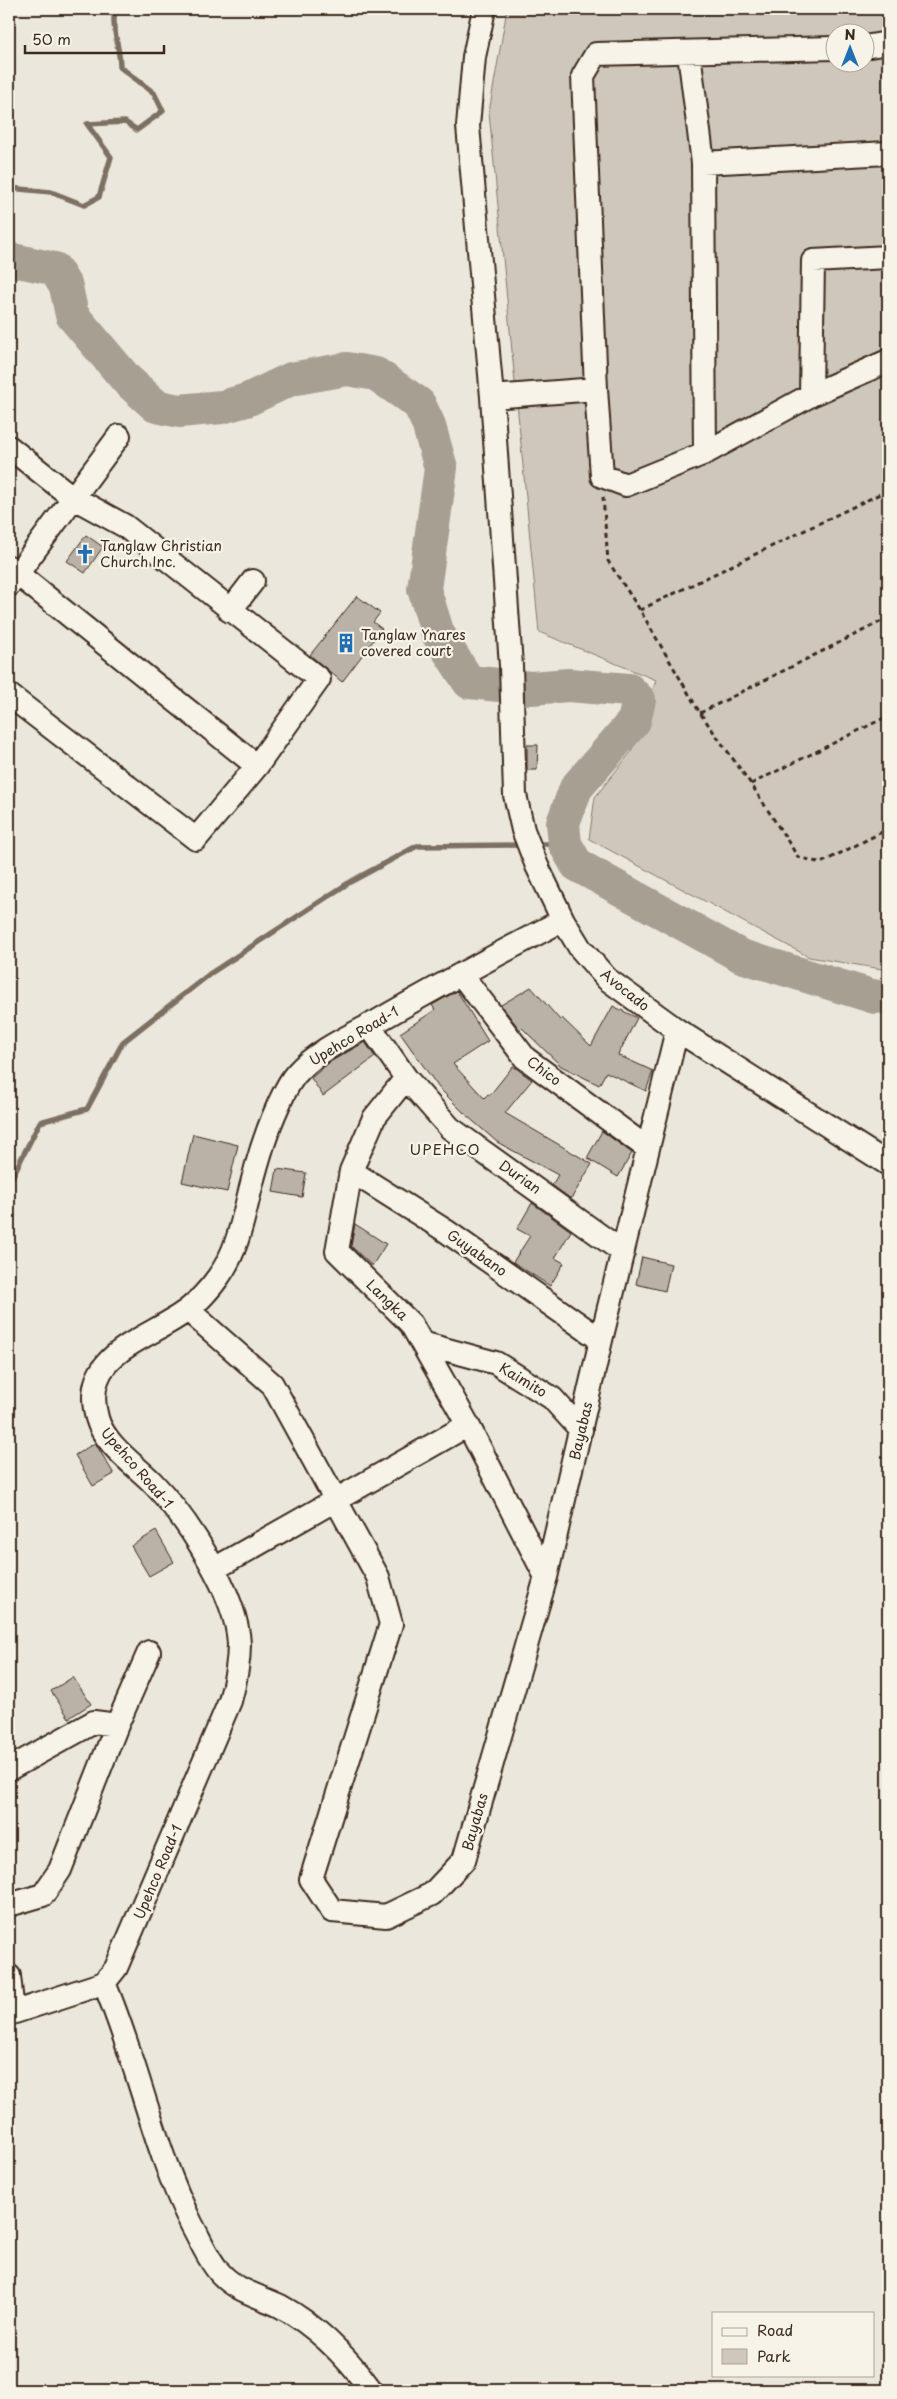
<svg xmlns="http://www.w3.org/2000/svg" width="897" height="2399" font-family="'Playpen Sans',sans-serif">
<rect width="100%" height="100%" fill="#ece7dc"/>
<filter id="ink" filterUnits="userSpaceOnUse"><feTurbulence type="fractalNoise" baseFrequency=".02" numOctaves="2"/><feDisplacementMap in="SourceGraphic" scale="10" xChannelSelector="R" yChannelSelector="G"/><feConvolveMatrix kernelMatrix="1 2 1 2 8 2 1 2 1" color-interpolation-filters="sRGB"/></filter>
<g filter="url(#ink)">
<path fill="#cec8bc" stroke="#84796d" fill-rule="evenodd" d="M507 9H888V970L809 957 589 839 595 797 631 752 656 680 539 632 489 112ZM834 32H864V62H834Z"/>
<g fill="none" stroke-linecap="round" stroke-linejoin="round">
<path stroke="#7c7064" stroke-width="5.5" d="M9 188 51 192 84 205 99 197 111 157 87 124 125 122 137 130 163 111 154 93 120 67C120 47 111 28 115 9
M534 844H565
M9 1183 40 1122 87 1109 123 1042 211 973 350 882 417 846 523 845"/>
<path stroke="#a89f93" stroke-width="34" d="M9 259 55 269 66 287 72 315 127 380 156 406 179 411 222 407 247 400 291 379 347 369 376 374 419 404 428 423 441 468 424 589 438 634 469 682 531 688 569 685 629 690 639 700 634 721 576 788 563 823 565 844 577 865 741 956 875 997 888 996"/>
</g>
<path fill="#bab2a7" stroke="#3b2a1e" d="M86 535 103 547 85 573 67 561Z
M357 596 380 613 373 622 382 629 342 682 310 655Z
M527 745H538L537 770H527Z
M531 987 560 1020 562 1018 591 1046 613 1006 637 1018 618 1055 653 1071 646 1091 606 1072 599 1085 561 1066 522 1028 520 1030 501 1005Z
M457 991 488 1041 453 1064 484 1098 488 1094 490 1095 513 1066 532 1080 505 1113 592 1164 571 1199 552 1185 558 1175 497 1142 466 1115 439 1088 400 1033 435 1010 432 1005Z
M365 1042 375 1057 323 1096 311 1078 330 1062Z
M602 1131 632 1153 618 1177 587 1158Z
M193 1134 238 1145 227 1192 182 1182Z
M277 1169 306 1173 302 1197 273 1192Z
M532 1203 571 1231 555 1258 564 1263 550 1286 513 1262 530 1236 517 1229Z
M355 1224 386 1244 372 1266 351 1246Z
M642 1257 671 1264 665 1291 636 1284Z
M95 1443 114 1474 93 1486 75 1455Z
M156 1531 174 1562 149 1576 131 1546Z
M73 1677 91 1704 69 1718 51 1691Z"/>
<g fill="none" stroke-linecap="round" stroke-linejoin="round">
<defs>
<path id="minor" d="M484 9 474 57 468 126 492 397 511 666 515 795 523 830 537 866 563 920 580 948 607 979 677 1030 888 1164
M864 47 888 43
M834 48 596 54 583 76 596 389 602 476 626 485 705 453 811 395 888 361
M689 53 703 163 705 453
M703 163 888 153
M811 395 813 261 888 257
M492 397 596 389
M9 447 72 497 125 526 319 679 257 766 196 839 9 695
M9 567 257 766
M9 585 119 436
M230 611 253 581
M461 974 525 1058 647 1148
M369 1025 406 1078 450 1128 623 1252
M406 1078 374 1118 351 1171 337 1251 411 1324 468 1425 546 1577
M351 1171 446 1231 601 1340
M188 1310 272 1384 378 1577 391 1624 311 1879 332 1911 386 1916 432 1894 464 1860 546 1577 601 1340 677 1030
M422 1343 496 1363 552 1398 581 1430
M214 1569 468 1425
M9 1769 94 1722 117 1725
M9 1905 43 1895 60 1870 117 1725 149 1652
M9 1976 13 2012
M104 1983C138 2062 153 2148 192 2225 201 2241 208 2260 221 2274 237 2291 259 2296 280 2306 317 2326 347 2357 371 2390
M9 2014 104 1983 116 1968 230 1701C235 1683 239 1663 239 1644 237 1594 186 1517 152 1482 134 1464 104 1444 97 1418 79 1353 146 1341 186 1311 197 1303 211 1288 219 1276 238 1250 243 1218 251 1187 258 1159 266 1132 278 1106 283 1095 288 1083 296 1074 316 1051 350 1036 376 1022 438 986 500 953 563 920"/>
</defs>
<use href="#minor" stroke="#3b2a1e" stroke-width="26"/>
<path stroke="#3b2a1e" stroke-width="3" stroke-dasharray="5 4" stroke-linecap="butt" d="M603 497 608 561 640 610 700 713 751 784 798 857 821 863 888 829
M640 610 888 490
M700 713 888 618
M751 784 888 716"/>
<use href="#minor" stroke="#f7f3e8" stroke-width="22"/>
</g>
</g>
<defs>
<symbol id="church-bare" viewBox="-9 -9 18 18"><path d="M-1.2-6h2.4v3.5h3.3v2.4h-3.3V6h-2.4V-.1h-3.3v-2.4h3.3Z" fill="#1f6fb2" stroke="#f7f3e8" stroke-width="2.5" paint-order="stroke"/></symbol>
<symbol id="building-bare" viewBox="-9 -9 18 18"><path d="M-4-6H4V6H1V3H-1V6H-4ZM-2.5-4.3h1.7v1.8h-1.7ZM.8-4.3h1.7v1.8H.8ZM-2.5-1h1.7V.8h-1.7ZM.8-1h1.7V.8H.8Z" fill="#1f6fb2" stroke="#f7f3e8" stroke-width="2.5" paint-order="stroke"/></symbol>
</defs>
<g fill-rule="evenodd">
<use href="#church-bare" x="71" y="540" width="28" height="28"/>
<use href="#building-bare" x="332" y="629" width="28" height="28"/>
</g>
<g text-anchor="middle" stroke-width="4.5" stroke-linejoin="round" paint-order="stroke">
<g font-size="14" fill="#3b2a1e" stroke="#f7f3e8" text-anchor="start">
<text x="100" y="551">Tanglaw Christian<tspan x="100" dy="16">Church Inc.</tspan></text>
<text x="361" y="640">Tanglaw Ynares<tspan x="361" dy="16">covered court</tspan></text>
</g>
<g font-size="14" fill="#3b2a1e" stroke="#f7f3e8">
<text transform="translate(625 990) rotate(39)" y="5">Avocado</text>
<text transform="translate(354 1036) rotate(-31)" y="5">Upehco Road-1</text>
<text transform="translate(544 1071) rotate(37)" y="5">Chico</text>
<text transform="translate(520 1177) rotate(35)" y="5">Durian</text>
<text transform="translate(477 1253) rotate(35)" y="5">Guyabano</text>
<text transform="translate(387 1300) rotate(44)" y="5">Langka</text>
<text transform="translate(523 1380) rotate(31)" y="5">Kaimito</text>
<text transform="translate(581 1431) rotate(-77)" y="5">Bayabas</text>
<text transform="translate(137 1468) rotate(49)" y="5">Upehco Road-1</text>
<text transform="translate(475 1822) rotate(-74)" y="5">Bayabas</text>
<text transform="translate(158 1872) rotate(-67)" y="5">Upehco Road-1</text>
</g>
<g font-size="15" letter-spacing="1" fill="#3b2a1e" stroke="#f7f3e8">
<text x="445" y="1155">UPEHCO</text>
</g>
</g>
<rect width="897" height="2399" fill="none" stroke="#f7f3e8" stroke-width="30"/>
<rect x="15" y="15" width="867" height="2369" fill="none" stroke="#3b2a1e" stroke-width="2" filter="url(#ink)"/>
<rect x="712" y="2312" width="162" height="65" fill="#f7f3e8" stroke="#aca397"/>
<rect x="722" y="2328" width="25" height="8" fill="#f7f3e8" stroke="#aca397"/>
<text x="757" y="2336" font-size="15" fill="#3b2a1e">Road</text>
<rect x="722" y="2349" width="25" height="15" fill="#cec8bc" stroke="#aca397"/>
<text x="757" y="2362" font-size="15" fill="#3b2a1e">Park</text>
<g transform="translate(850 48)"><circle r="24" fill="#f7f3e8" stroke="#aca397"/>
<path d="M0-4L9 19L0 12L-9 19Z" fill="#1f6fb2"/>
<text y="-8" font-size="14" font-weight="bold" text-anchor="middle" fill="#3b2a1e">N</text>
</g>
<path d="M25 45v8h139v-8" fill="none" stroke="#3b2a1e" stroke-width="2.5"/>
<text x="32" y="45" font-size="15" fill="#3b2a1e" stroke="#f7f3e8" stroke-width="4" paint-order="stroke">50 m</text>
</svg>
